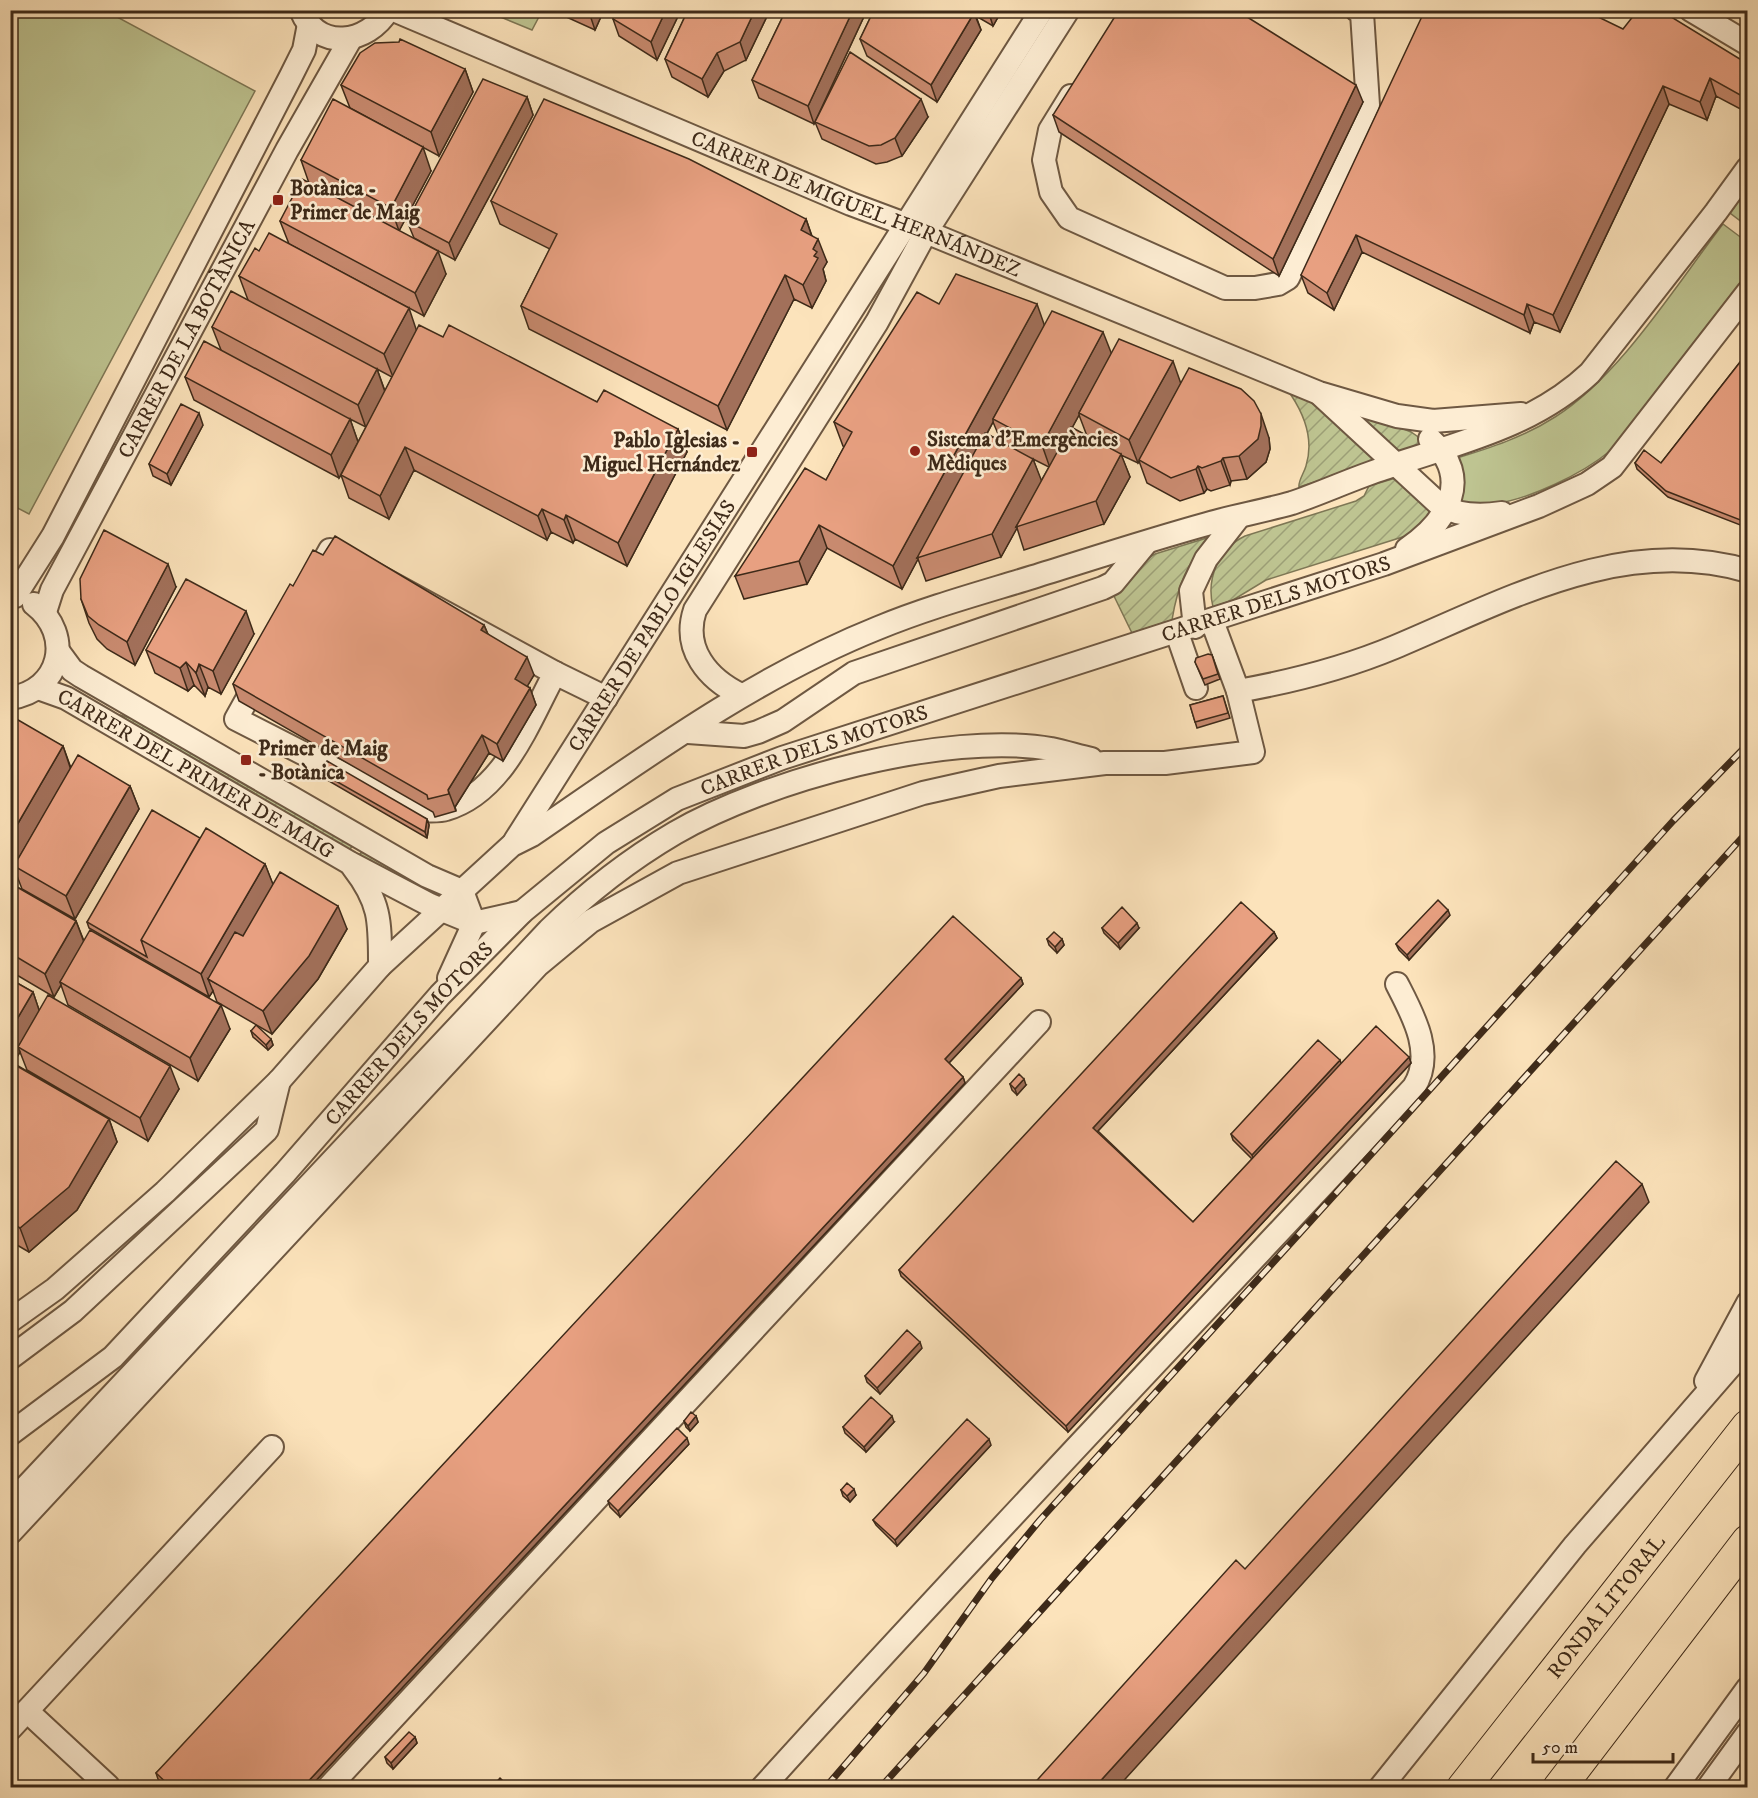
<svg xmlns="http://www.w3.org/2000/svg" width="1758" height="1798" font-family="'IM FELL DW Pica',serif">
<defs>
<pattern id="garden-furrows" width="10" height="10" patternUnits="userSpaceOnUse" patternTransform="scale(1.5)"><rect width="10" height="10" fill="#bec491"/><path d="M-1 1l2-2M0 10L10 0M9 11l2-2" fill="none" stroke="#9c9f76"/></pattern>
</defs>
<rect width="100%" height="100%" fill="#fce3bb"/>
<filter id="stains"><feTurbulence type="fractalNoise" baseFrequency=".00333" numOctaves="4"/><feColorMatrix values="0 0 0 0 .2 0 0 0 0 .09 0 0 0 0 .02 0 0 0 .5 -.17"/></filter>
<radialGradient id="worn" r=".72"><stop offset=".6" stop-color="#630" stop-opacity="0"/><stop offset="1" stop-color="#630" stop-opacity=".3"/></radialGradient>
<path fill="#bec491" stroke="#7e7755" stroke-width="1.5" d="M10 11H121L117 17 255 91 29 514 10 504Z
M486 11H542L532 30Z
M1747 189V226L1730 213Z
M1723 224 1747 242V274L1610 451C1582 474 1530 499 1494 504 1482 506 1469 504 1457 504L1454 459C1490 448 1524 437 1555 417 1620 376 1676 285 1723 224Z"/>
<path fill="url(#garden-furrows)" stroke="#7e7755" stroke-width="1.5" d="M1293 393 1314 404 1378 462 1299 487C1298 481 1304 473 1306 466 1314 440 1305 416 1291 395Z
M1347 406 1411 432 1427 443 1396 456Z
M1399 477 1437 511 1412 534 1266 580 1233 600 1213 607C1206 579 1218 549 1245 536L1356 501 1364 496 1369 486Z
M1210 537C1187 565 1178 583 1172 620L1132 633 1112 592 1146 559 1155 554Z
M120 715 140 721 354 843 349 851 119 718Z
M364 848 436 891 435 895 358 857Z"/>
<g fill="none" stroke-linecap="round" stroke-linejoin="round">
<defs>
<g id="minor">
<path d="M301 10C318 52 368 44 388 10"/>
<path id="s1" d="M394 10 851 204 926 232 1319 393 1397 416 1433 421 1521 414"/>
<path d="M1691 10 1748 44"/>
<path d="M1071 96 1050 130 1044 160 1051 192 1069 218 1225 288H1255L1278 284 1288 278 1368 105 1362 13 1357 10"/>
<path d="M1322 396 1440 505C1458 516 1482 516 1502 513"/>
<path d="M1407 549C1447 522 1474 478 1430 439"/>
<path d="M330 550 555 673C529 721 504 792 446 809 437 812 424 810 414 810L236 719Z"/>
<path d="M15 596 53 536 291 76 304 50 309 24"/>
<path id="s2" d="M45 612 52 590 287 150 351 38"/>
<path d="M1212 621 1238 691C1289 682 1347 667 1395 647 1507 600 1623 534 1748 571"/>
<path d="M1195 627 1191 591 1206 559 1238 518"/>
<path d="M1177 633 1196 688"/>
<path d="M58 651 72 670 81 676 427 876 462 891 474 923 449 978"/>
<path d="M555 673 606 698"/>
<path id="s3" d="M38 688 66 698 350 863 430 905 474 923 522 912"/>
<path d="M741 695C708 679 682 649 695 610L877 322 926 232 1068 10"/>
<path d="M10 698C61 691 74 635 34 604"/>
<path d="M688 732 744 736 758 732 783 721 854 673 1103 588 1113 583 1146 543"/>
<path id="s4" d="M515 841 1042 10"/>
<path d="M353 867C381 903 380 922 380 966"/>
<path d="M10 1321 55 1289 165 1192 279 1081 380 966 512 845 532 835C643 759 753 678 878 628 929 607 981 593 1033 577 1091 559 1149 540 1207 524 1235 516 1264 511 1292 503 1324 492 1354 478 1385 468 1457 443 1533 427 1590 373L1716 212 1748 168"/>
<path d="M10 1358 73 1311 267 1130 279 1081"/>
<path d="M1706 1381 1748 1303"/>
<path id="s5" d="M10 1434 113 1357 285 1173 440 995 522 912 606 843 677 799 782 758 1384 564 1539 506 1587 484 1612 467 1748 292"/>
<path d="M10 1504 549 930C587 893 629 860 675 833 766 780 946 731 1051 749 1065 752 1078 756 1091 759"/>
<path d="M10 1533 538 965 591 921 678 873 923 793 999 776 1105 763H1165L1253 752 1238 691"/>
<path d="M27 1711 108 1786"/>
<path d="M10 1729 272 1447"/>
<path d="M328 1788 1039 1022"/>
<path d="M762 1788C976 1551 1197 1321 1414 1087 1435 1054 1413 1015 1397 984"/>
<path d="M1380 1788 1575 1545 1748 1346"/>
<path d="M1675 1788 1748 1688"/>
<path d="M1708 1788 1748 1733"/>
</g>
<g id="highway">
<path id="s6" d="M1463 1788 1748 1426"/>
<path d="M1559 1788 1748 1541"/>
</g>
</defs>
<use href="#minor" stroke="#6e5842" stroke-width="26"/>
<use href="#highway" stroke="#3e2a19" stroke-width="34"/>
<use href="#minor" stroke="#fdedd3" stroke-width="22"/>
<use href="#highway" stroke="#fce3bb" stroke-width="32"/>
<defs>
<path id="rail" d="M825 1788 924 1673 992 1578 1040 1520 1673 821 1748 744
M880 1788 1748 831"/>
</defs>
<use href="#rail" stroke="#3e2a19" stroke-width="7"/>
<use href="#rail" stroke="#fdedd3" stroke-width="4.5" stroke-dasharray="14" stroke-linecap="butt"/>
</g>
<path fill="#c88a6f" stroke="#3e2a19" stroke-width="1.5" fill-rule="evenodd" d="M551 10H604L595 30Z
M616 10H681L657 60 619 36 613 19Z
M688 10H770L746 60 724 71 708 97 672 77 665 59Z
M786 10H867L814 124 759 98 752 80Z
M874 10H1002L993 26 976 16 981 30 937 102 867 56 860 39Z
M1623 29 1748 64V113L1716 96 1707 120 1669 104 1560 332 1534 322 1530 333 1362 252 1334 310 1308 293 1301 275Z
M465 69 473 92 439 156 350 108 341 85Z
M527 97 533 115 455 260 414 238 407 221Z
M1363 102 1279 276 1059 132 1053 115Z
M928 117 902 156 887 162 876 164 822 139 815 122Z
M301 160 431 171 399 231 446 274 424 316 289 244 280 221 309 183Z
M491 201 806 219 812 236 827 262 823 269 826 281 812 308 794 299 727 430 529 329 521 306 550 249 500 224Z
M239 276 416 330 443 337 597 402 678 429 687 452 627 566 575 539 573 543 551 532 547 540 414 470 389 519 349 498 341 475 339 478 194 400 185 377 221 350 212 327 248 300ZM377 369 392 377 385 391ZM350 419 366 427 358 442Z
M939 304 1044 325 1181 383 1269 438 1270 449 1266 462 1247 479 1231 481 1230 485 1211 491 1207 489 1204 493 1180 501 1147 483 1139 461 1138 463 1121 455 1130 477 1104 524 1024 550 1017 528 1001 557 926 581 918 559 902 589 827 548 807 584 744 599 735 576 826 480 844 447 843 446 834 422ZM1079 415 1087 436 1072 428ZM993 422 1001 441 987 434ZM1033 459 1049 467 1041 481Z
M1748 352V528L1668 497 1637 469 1635 463H1661Z
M203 425 171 485 153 476 149 464Z
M323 555 484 625 488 634 534 675 527 686 530 688 536 705 503 761 489 753 455 807 456 811 435 817 433 812 239 701 233 684 293 586Z
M176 587 135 665 107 649 97 639 89 623 81 599Z
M254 634 221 694 208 687 205 696 194 685 188 691 155 673 146 650Z
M1212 655 1220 679 1205 685 1195 662Z
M1223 696 1230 718 1197 728 1190 705Z
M10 719 63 746 71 768 130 786 139 809 75 919 22 889 14 868 10 875Z
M320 772 427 819 429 825 427 838 322 777Z
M200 838 265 864 273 885 347 929 318 979 272 1034 217 1002 213 991 209 997 89 928 87 922Z
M10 883 76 921 84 941 230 1029 198 1081 68 1005 61 985 54 997 10 971Z
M1450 915 1409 960 1399 950 1396 944Z
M1102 928H1139L1120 949 1104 933Z
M1274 932 1277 938 1098 1131 1193 1222 1252 1159 1233 1140 1231 1134 1341 1063 1409 1057 1411 1063 1068 1432 901 1276 899 1270Z
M1047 939H1062L1064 945 1057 953 1049 945Z
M1021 978 1023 984 949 1063 963 1077 965 1083 309 1788H168L158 1779 156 1773Z
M10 979 33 992 39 1010 179 1089 148 1141 27 1070 20 1052 13 1063 109 1119 117 1142 77 1210 29 1252 10 1241Z
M251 1031 271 1039 273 1045 268 1050 253 1037Z
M1010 1084 1026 1085 1017 1095 1012 1090Z
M922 1348 880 1394 867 1382 865 1376Z
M696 1416 698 1422 690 1431 686 1427 684 1421Z
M894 1422 866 1452 845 1433 843 1427Z
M689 1444 620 1517 610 1507 608 1501Z
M991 1445 897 1546 876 1525 873 1520Z
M841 1490 856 1495 850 1502 843 1496Z
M415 1737 417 1743 393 1769 387 1763 385 1757Z"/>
<path fill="#a2705a" stroke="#3e2a19" stroke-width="1.5" d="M590 10H604L595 30 589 12Z
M666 10H681L657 60 651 42Z
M755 10H770L746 60 740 42Z
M853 10H867L814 124 808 106Z
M988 10H1002L993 26Z
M974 13 981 30 937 102 931 85Z
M717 53 724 71 708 97 702 79Z
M465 69 473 92 439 156 431 132Z
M1710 78 1716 96 1707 120 1700 102Z
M1356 85 1363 102 1279 276 1273 259Z
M1663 86 1669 104 1560 332 1553 315Z
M1748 89V111L1742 96Z
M527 97 533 115 455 260 449 243Z
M921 99 928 117 902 156 895 138Z
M423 147 431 171 399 231 391 208Z
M806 219 814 243 801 230Z
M1356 235 1362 252 1334 310 1327 293Z
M818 239 827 262 823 269 826 281 812 308 803 285 813 249Z
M438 251 446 274 424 316 415 293Z
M785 275 794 299 727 430 718 406Z
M1037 304 1045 327 993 419V422L919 557 917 558 918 559 902 589 893 566Z
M1527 304 1534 322 1530 333 1524 315Z
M409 308 417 332 393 377 384 354Z
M1103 332 1112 355 1079 413V415L1050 468 1042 445Z
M1173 361 1181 384 1138 463 1129 440Z
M377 369 385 392 366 428 358 405Z
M199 413 203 425 171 485 167 474Z
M1261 414 1269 438 1270 449 1266 462 1247 479 1239 456Z
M350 419 358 442 339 478 331 455Z
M678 429 687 452 627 566 618 543Z
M405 447 414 470 389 519 380 496Z
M1121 454 1130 477 1104 524 1096 501Z
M1223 458 1231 481 1230 485 1221 461Z
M1033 459 1042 482 1016 527 1017 528 1001 557 992 534Z
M1198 466 1207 489 1204 493 1196 469Z
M542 509 551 532 547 540 538 516Z
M566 515 575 539 573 543 564 520Z
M819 525 827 548 807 584 799 561Z
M168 564 176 587 135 665 127 642Z
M246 611 254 634 221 694 213 671Z
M484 625 491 642 481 630Z
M527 657 534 675 521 697 515 679Z
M186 662 194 685 188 691 180 668Z
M199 664 208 687 205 696 196 673Z
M530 688 536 705 503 761 497 744Z
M482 735 489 753 455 807 456 811 448 790Z
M63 746 71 770 14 866V868L10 875V837Z
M130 786 139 809 75 919 66 896Z
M427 819 429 825 427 838 425 832Z
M265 864 274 887 217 984 208 979 213 991 209 997 201 974Z
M338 906 347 929 318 979 272 1034 263 1011Z
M1448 910 1450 915 1409 960 1407 955Z
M76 921 85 945 60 982 61 985 54 997 45 974Z
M1137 923 1139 928 1120 949 1118 943Z
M1274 932 1277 938 1096 1133 1093 1128Z
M1062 939 1064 945 1057 953 1055 947Z
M1021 978 1023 984 947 1065 945 1059Z
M33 992 41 1016 18 1047 20 1052 13 1064 10 1057V1031Z
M221 1005 230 1029 198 1081 190 1058Z
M271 1039 273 1045 268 1050 266 1045Z
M1409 1057 1411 1063 1068 1432 1066 1426Z
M1340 1060 1342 1066 1254 1161 1252 1155Z
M170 1066 179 1089 148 1141 140 1118Z
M963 1077 965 1083 309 1788H302Z
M1024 1079 1026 1085 1017 1095 1015 1089Z
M109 1119 117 1142 77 1210 29 1252 20 1228Z
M1642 1184 1649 1202 1117 1788H1094Z
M920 1342 922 1348 880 1394 877 1388Z
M696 1416 698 1422 690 1431 688 1426Z
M892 1416 894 1422 866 1452 864 1447Z
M687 1438 689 1444 620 1517 618 1511Z
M989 1439 991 1445 897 1546 895 1540Z
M854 1489 856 1495 850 1502 847 1496Z
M415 1737 417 1743 393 1769 391 1763Z"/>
<path fill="#e8a081" stroke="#3e2a19" stroke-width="1.5" d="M616 10H666L651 42 613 19Z
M688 10H755L740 42 717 53 702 79 665 59Z
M786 10H853L808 106 752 80Z
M874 10H970L974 13 931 85 860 39Z
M1119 10H1236L1356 85 1273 259 1053 115Z
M1425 10H1584L1623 29 1638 10H1660L1748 64V89L1742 96 1710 78 1700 102 1663 86 1553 315 1527 304 1524 315 1356 235 1327 293 1301 275Z
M400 39 465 69 431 132 341 85 360 53 375 43 399 42Z
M850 52 921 99 895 138 881 145 869 146 815 122Z
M483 79 527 97 449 243 407 221Z
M333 99 423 147 391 208 301 160Z
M544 99 689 159 806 219 801 230 818 239 813 249 817 252 814 256 818 258 803 285 785 275 718 406 521 306 557 234 491 201Z
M302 179 438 251 415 293 280 221Z
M269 233 409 308 384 354 239 276 255 248 259 251Z
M956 274 1037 304 893 566 819 525 799 561 735 576 805 468 826 480 852 432 834 422 917 292 939 304Z
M231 291 377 369 358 405 212 327Z
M1052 311 1103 332 1042 445 993 419Z
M419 325 443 337 449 325 597 402 604 390 678 429 618 543 566 515 564 520 542 509 538 516 405 447 380 496 341 475Z
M1119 339 1173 361 1129 440 1079 413Z
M204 341 350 419 331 455 185 377Z
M1748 352V523L1666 491 1635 463 1644 450 1661 463Z
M1189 368 1241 389 1254 401 1261 414V426L1258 439 1239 456 1223 458 1221 461 1202 468 1198 466 1196 469 1171 478 1139 460Z
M181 404 199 413 167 474 149 464Z
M1071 427 1121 454 1096 501 1016 527Z
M985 433 1033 459 992 534 917 558Z
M104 530 168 564 127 642 99 625 88 616 81 599 80 579Z
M335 536 484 625 481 630 527 657 515 679 530 688 497 744 482 735 448 790 449 794 428 799 427 795 233 684 290 584 293 586 313 550 323 555Z
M186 579 246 611 213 671 199 664 196 673 186 662 180 668 146 650Z
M1208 654 1212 655 1218 674 1203 679 1195 662 1196 658Z
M1223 696 1228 713 1195 722 1190 705Z
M13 717 63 746 10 837V719Z
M78 755 130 786 66 896 14 866Z
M327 761 427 819 425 832 320 772Z
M152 810 200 838 141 940 147 957 87 922Z
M206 828 265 864 201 974 141 940Z
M280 872 338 906 309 956 263 1011 208 979 235 932 243 936Z
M10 883 76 921 45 974 10 953Z
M1438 900 1448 910 1407 955 1396 944Z
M1241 902 1274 932 1093 1128 1193 1222 1376 1026 1409 1057 1066 1426 899 1270Z
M1122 907 1137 923 1118 943 1102 928Z
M953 916 1021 978 945 1059 963 1077 302 1788H172L156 1773Z
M90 930 221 1005 190 1058 60 982Z
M1054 932 1062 939 1055 947 1047 939Z
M10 979 33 992 10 1031Z
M48 995 170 1066 140 1118 18 1047Z
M256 1025 271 1039 266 1045 251 1031Z
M1318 1040 1340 1060 1252 1155 1231 1134Z
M10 1062 109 1119 69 1187 20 1228 10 1222Z
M1019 1074 1024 1079 1015 1089 1010 1084Z
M1616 1161 1642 1184 1094 1788H1030L1236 1560 1245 1569Z
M907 1330 920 1342 877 1388 865 1376Z
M871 1397 892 1416 864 1447 843 1427Z
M691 1412 696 1416 688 1426 684 1421Z
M967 1419 989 1439 895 1540 873 1520Z
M677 1428 687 1438 618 1511 608 1501Z
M847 1483 854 1489 847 1496 841 1490Z
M409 1732 415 1737 391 1763 385 1757Z
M500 1778 510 1788H491Z"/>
<g fill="#8f2418" stroke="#fdedd3" stroke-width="2">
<rect x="272" y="194" width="12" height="12" rx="3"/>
<circle cx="915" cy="451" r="6"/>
<rect x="746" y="446" width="12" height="12" rx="3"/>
<rect x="240" y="754" width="12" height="12" rx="3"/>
</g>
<g text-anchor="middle" stroke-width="5" stroke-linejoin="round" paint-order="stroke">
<g font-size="21" font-weight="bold" fill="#3e2a19" stroke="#fdedd3" text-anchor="start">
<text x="290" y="195">Botànica -<tspan x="290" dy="24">Primer de Maig</tspan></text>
<text x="927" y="446">Sistema d'Emergències<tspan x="927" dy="24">Mèdiques</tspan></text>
<text x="740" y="447" text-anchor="end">Pablo Iglesias -<tspan x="740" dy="24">Miguel Hernández</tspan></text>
<text x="258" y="755">Primer de Maig<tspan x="258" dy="24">- Botànica</tspan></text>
</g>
<g font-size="21" fill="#3e2a19" stroke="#fdedd3">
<text dy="7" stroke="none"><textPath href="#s1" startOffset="501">CARRER DE MIGUEL HERNÁNDEZ</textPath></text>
<text dy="7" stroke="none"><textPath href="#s2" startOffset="308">CARRER DE LA BOTÀNICA</textPath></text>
<text dy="7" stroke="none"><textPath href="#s5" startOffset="1557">CARRER DELS MOTORS</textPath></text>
<text dy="7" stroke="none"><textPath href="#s4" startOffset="255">CARRER DE PABLO IGLESIAS</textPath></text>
<text dy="7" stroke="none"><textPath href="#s5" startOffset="1071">CARRER DELS MOTORS</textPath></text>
<text dy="7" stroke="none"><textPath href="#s3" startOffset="180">CARRER DEL PRIMER DE MAIG</textPath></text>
<text dy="7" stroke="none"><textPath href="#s5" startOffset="567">CARRER DELS MOTORS</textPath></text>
<text dy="7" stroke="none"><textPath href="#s6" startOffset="231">RONDA LITORAL</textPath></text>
</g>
</g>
<rect width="1758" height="1798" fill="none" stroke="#fce3bb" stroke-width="36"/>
<rect x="12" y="12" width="1734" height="1774" fill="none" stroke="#3e2a19" stroke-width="3"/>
<rect x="18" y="18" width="1722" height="1762" fill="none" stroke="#3e2a19" stroke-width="1.5"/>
<path d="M1533 1753v9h140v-9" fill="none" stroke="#3e2a19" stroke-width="3"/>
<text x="1542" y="1753" font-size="18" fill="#3e2a19" stroke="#fdedd3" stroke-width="4.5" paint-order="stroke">50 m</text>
<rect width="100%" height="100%" filter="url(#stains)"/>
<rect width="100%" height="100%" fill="url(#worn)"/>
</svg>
